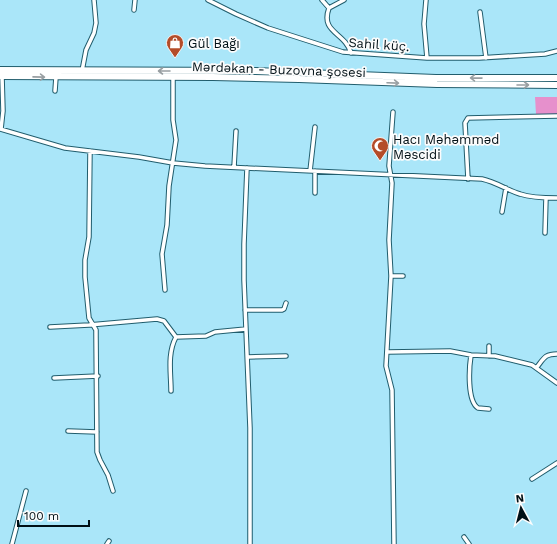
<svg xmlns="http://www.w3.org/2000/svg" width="557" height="544" font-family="'Work Sans',sans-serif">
<rect width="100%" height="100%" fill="#aae6f9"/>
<path fill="#e690cc" d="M535 97H557V114H536Z"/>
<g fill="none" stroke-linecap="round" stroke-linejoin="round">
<defs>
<path id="minor" d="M208 0 236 14 268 28 343 52 427 58H479L545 54 557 51
M322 0 329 8
M344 0 329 8C320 33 345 32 351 53
M426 0 424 24 427 58
M134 10 135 0
M480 12 486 58
M82 71 86 50 94 33 96 23 94 0
M55 91 56 77
M393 112 389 166 392 183 389 240 391 276 386 366 392 390 394 544
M0 129 65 148 139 157 173 163 205 166 482 179C496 182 507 190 520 194 532 198 545 198 557 198
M1 129 3 111 2 76
M90 151 89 237 85 260V277L89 318 96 330V335L97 452 100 460 108 475 113 491
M234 167 236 131
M247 168 244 244V280L250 428V544
M310 171 315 127
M468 179 465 123 468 118 557 116
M315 193V171
M502 212 506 188
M545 233 546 198
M391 276H403
M165 290 162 254 167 225 169 186 176 140 173 120V77
M245 310H282L284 309 286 303
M50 327 89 325 157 319 164 321 176 337 206 336 215 332 246 329
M388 352 450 351 471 355 495 356 532 365 557 383
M471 355C469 368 467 401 478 408L489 409
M489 356V346
M248 357 286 356
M537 367C544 358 545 354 557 354
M54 378 98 376
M171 391C171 373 167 354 176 337
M68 431 97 432
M532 479 557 463
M464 537 469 544
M12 544 26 491
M107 544 109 541"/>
<path id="primary" d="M0 70 255 71 436 78H557
M0 76 213 77 299 79 437 84 557 85"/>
</defs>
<use href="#minor" stroke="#215d6d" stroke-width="5.5"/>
<use href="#primary" stroke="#215d6d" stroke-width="8"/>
<use href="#minor" stroke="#fff" stroke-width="3.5"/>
<use href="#primary" stroke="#fff" stroke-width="6"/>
</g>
<defs><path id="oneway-shaft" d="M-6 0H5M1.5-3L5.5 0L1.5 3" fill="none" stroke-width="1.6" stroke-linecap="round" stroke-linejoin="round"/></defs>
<g stroke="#999fa2">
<use href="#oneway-shaft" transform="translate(164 71) rotate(180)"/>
<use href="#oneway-shaft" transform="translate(39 77) rotate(1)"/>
<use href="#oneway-shaft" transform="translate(476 78) rotate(-179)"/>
<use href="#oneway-shaft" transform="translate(393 83) rotate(2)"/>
<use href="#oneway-shaft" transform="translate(523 85)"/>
</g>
<defs>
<symbol id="shop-pin" viewBox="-11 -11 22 30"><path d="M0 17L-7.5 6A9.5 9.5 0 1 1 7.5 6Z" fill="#b44c29" stroke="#fcfcfc"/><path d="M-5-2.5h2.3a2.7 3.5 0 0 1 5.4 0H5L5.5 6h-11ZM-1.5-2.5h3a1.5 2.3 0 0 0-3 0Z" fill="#fff"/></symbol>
<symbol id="mosque-pin" viewBox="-11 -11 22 30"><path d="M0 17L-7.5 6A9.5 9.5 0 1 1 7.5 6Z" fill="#b44c29" stroke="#fcfcfc"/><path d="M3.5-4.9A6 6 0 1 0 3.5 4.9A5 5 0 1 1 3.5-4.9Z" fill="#fff"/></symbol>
</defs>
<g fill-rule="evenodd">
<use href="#shop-pin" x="165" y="33" width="20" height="27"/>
<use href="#mosque-pin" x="370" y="136" width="20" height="27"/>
</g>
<g text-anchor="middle" stroke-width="3.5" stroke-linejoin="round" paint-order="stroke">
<g font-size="13" fill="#001016" stroke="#fcfcfc" text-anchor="start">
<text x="188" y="48">Gül Bağı</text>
<text x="393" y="144">Hacı Məhəmməd<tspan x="393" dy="15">Məscidi</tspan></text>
</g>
<g font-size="13" fill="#001016" stroke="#fcfcfc">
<text transform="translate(379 44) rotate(4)" y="5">Sahil küç.</text>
<text transform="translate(279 69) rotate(2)" y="5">Mərdəkan - Buzovna şosesi</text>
</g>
</g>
<g transform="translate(521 508) rotate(353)" stroke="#fcfcfc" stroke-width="3" paint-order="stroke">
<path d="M0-3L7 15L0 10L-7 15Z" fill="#001016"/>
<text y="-6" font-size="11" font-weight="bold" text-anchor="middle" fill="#001016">N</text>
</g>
<path d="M18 520v6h71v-6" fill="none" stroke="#001016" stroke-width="2"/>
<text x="24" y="520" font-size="12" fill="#001016" stroke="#fcfcfc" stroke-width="3" paint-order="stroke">100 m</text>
</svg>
